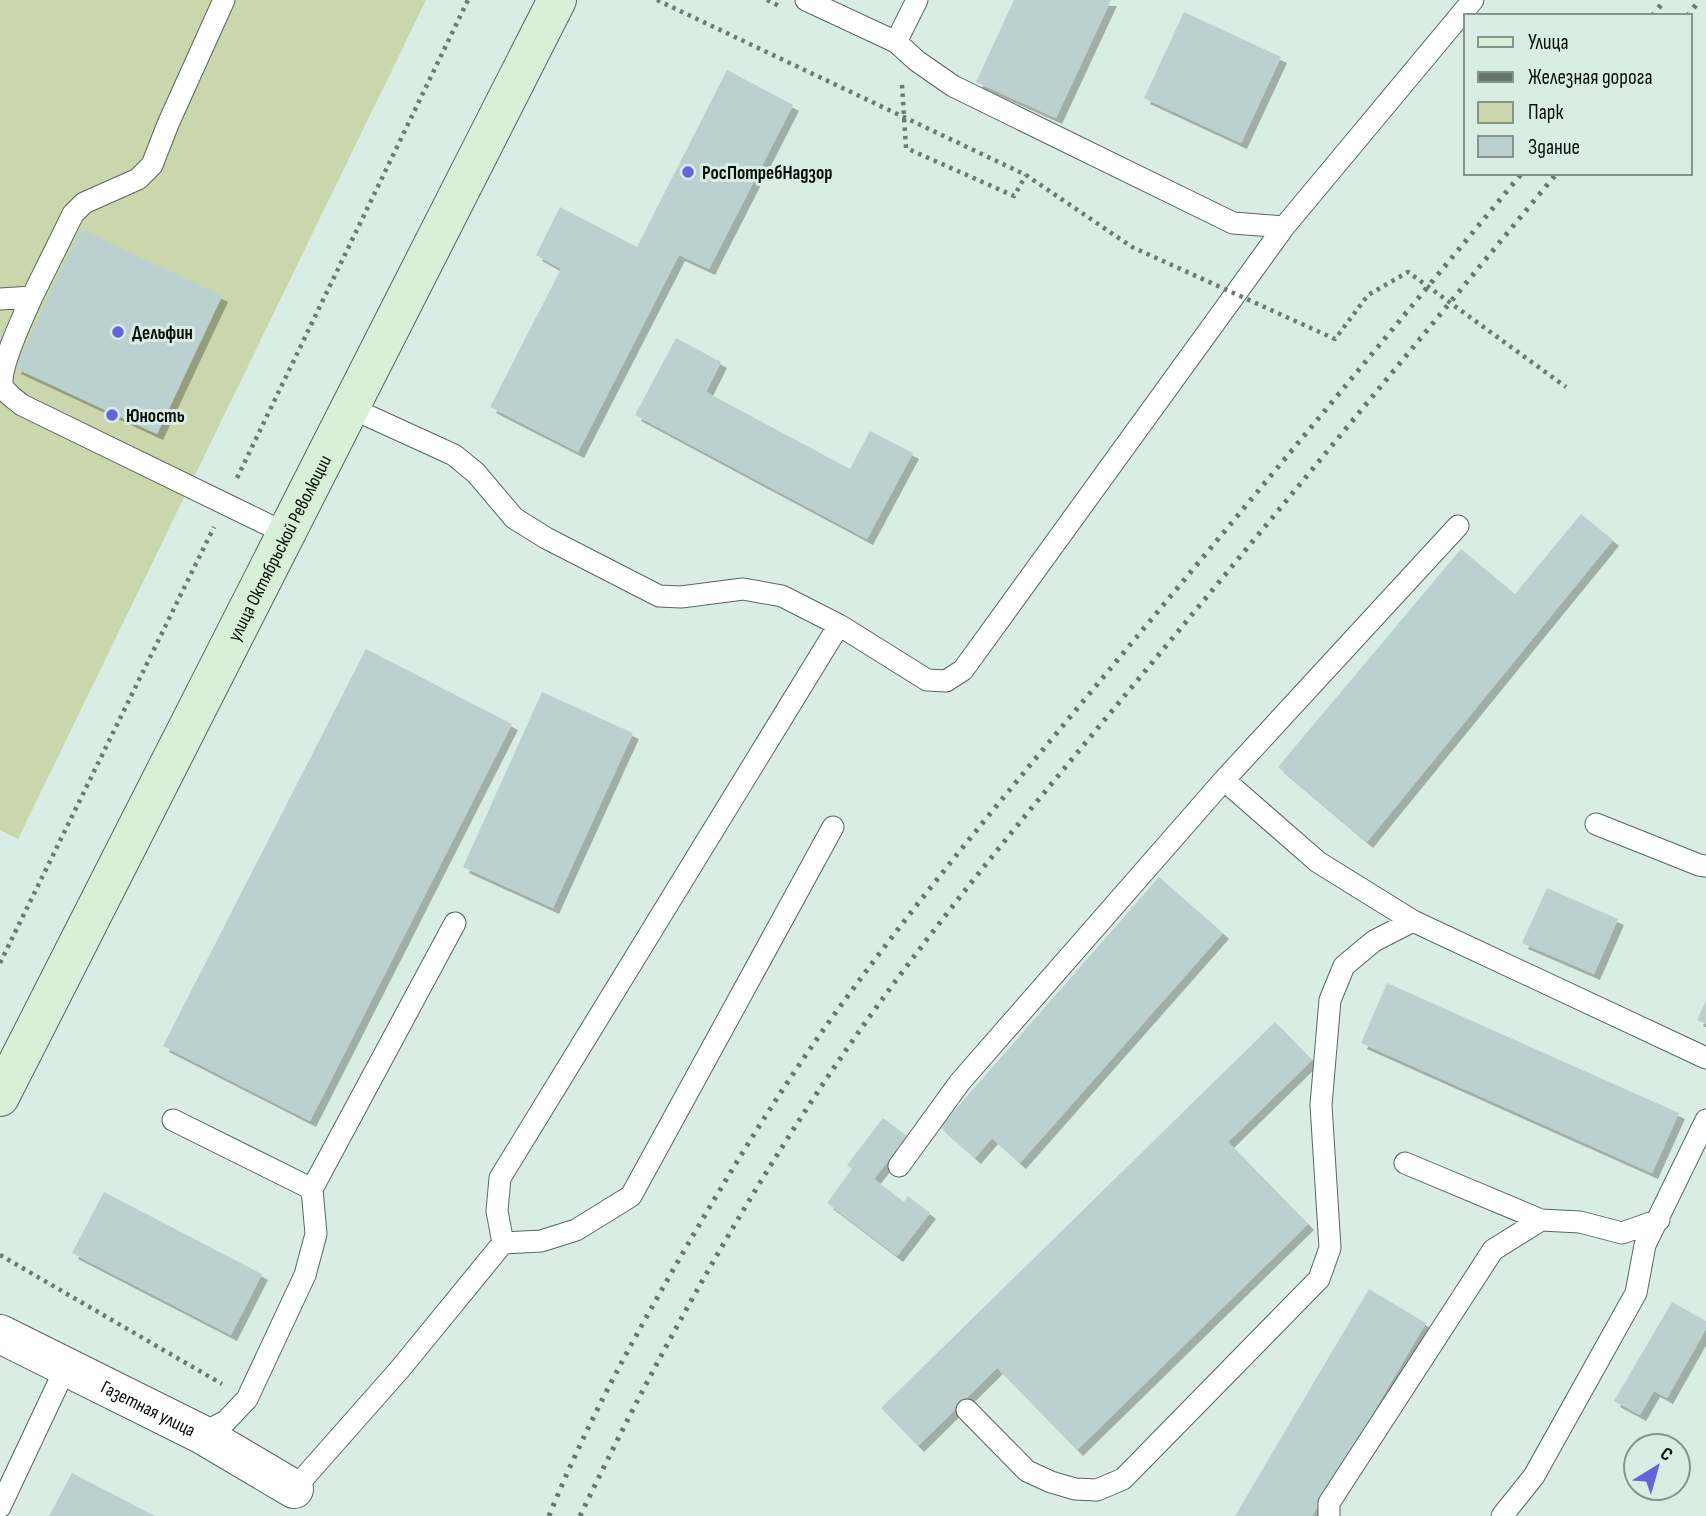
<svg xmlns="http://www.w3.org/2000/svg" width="1706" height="1516" font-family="'Sofia Sans Condensed',sans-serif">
<defs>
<filter id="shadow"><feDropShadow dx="6" dy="6" stdDeviation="0" flood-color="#0004"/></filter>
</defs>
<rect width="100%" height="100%" fill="#daede4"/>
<path fill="#cad6ab" d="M0 0H426L18 839 0 830Z"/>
<path fill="#bbd1cf" filter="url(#shadow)" d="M1014 0H1111L1056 118 976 82Z
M1184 12 1281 57 1241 143 1144 98Z
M727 70 793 105 709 269 679 255 578 452 490 407 561 269 536 255 560 207 637 247Z
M80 229 222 296 157 434 15 368Z
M676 338 721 362 706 392 850 469 870 431 913 453 867 539 635 415Z
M1581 514 1613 540 1367 842 1278 767 1461 549 1515 594Z
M366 649 512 724 310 1121 163 1046Z
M542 692 633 733 553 908 463 867Z
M1159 877 1223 933 1020 1163 992 1138 975 1158 940 1127Z
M1547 888 1618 919 1594 974 1522 943Z
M1387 983 1679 1113 1652 1173 1361 1043Z
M1706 1001V1024L1697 1020Z
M1275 1022 1312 1060 1228 1142 1308 1224 1077 1450 997 1368 918 1446 881 1408Z
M883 1118 907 1136 874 1179 904 1202 908 1196 930 1213 897 1256 827 1203 852 1169 847 1165Z
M104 1192 262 1274 231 1335 72 1253Z
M1369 1289 1426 1323 1312 1516H1235Z
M1672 1302 1706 1321V1329L1667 1398 1654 1391 1640 1415 1614 1401Z
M72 1473 155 1516H49Z"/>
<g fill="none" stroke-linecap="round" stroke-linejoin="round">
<defs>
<path id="lane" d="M806 0 896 42 917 61 953 86 1233 223 1284 227
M896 42 917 0
M32 297 73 214 84 203 138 179 152 165 168 124 224 0
M0 299 32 297C23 317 0 365 2 385 6 394 15 399 22 405L287 534
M351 408 454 455 476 473 514 518 546 538 659 596 681 597 743 589 782 596 839 625 927 680 946 681 963 670 1284 227 1473 0
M1224 780 1318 862 1413 921 1706 1058
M1596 824 1699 865 1706 866
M173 1120 312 1189
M1405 1163 1541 1220
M899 1166 960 1082 1224 780 1458 526
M503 1243 541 1241 576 1230 631 1196 833 827
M967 1410 1027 1471 1051 1482 1075 1489 1097 1490 1123 1479 1319 1279 1330 1248 1321 1105 1330 1000 1344 966 1374 941 1413 921
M201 1434 226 1421 247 1399 305 1275 316 1234 312 1189 455 923
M294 1489 400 1369 503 1243 497 1211 500 1178 839 625
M0 1507 66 1367
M1329 1516V1503L1493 1250 1541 1220 1580 1222 1622 1233 1659 1220
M1502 1516 1534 1476 1636 1293 1645 1245 1706 1120"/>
<g id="street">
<path id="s1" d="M0 1334 201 1434 294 1489"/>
</g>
<g id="secondary">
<path id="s2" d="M0 1097 557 0"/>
</g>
</defs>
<use href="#lane" stroke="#56675f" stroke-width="23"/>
<use href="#street" stroke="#56675f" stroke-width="40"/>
<use href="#secondary" stroke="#56675f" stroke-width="40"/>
<path stroke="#6d7a74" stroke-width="4.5" stroke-dasharray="3.5 5" stroke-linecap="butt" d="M767 0 779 6
M902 85 906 148 1014 196 1026 175
M237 478 468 0
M0 963 214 527
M0 1255 222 1384"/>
<use href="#lane" stroke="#fff" stroke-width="21"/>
<use href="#street" stroke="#fff" stroke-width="38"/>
<use href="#secondary" stroke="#d8f0d7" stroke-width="38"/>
<path stroke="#69756f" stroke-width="5" stroke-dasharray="3.5 7" stroke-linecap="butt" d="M1652 16 1665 0
M1687 16 1700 0
M549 1516C582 1434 625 1354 669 1277 716 1195 765 1113 819 1036 908 910 1007 793 1105 675 1244 508 1383 341 1522 173
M580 1516C654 1362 736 1213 831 1072 925 933 1034 805 1141 676 1280 509 1418 341 1557 173"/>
<path stroke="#6d7a74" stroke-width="4.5" stroke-dasharray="3.5 5" stroke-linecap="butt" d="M657 0 1026 175 1132 247 1335 339 1368 295 1408 272 1566 387"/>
</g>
<g fill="#6563dd" stroke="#daede4" stroke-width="2.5">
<circle cx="688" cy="172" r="7"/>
<circle cx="118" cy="332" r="7"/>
<circle cx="112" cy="415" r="7"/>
</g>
<g text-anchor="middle" stroke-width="6" stroke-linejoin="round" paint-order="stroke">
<g font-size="19" font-weight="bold" fill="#070e0b" stroke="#daede4" text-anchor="start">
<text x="702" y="179">РосПотребНадзор</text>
<text x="132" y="339">Дельфин</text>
<text x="126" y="422">Юность</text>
</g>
<g font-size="19" fill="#070e0b" stroke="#daede4">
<text dy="7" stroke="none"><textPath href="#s2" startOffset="616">улица Октябрьской Революции</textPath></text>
<text dy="7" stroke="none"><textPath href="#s1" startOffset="166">Газетная улица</textPath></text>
</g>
</g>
<rect x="1464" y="14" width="228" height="161" fill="#daede4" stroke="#86948d" stroke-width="2"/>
<rect x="1478" y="37" width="35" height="10" fill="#d8f0d7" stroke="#86948d" stroke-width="2"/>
<text x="1528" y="49" font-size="21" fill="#070e0b">Улица</text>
<rect x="1478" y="72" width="35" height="10" fill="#69756f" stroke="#86948d" stroke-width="2"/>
<text x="1528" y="84" font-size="21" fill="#070e0b">Железная дорога</text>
<rect x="1478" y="102" width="35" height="21" fill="#cad6ab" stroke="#86948d" stroke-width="2"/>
<text x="1528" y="119" font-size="21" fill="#070e0b">Парк</text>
<rect x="1478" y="136" width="35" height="21" fill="#bbd1cf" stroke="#86948d" stroke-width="2"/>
<text x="1528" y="154" font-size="21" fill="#070e0b">Здание</text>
<g transform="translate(1657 1467) rotate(37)"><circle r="33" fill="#daede4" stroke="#86948d" stroke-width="2"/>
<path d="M0-5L12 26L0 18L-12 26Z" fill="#6563dd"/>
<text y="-10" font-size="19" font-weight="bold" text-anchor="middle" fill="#070e0b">С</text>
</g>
</svg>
